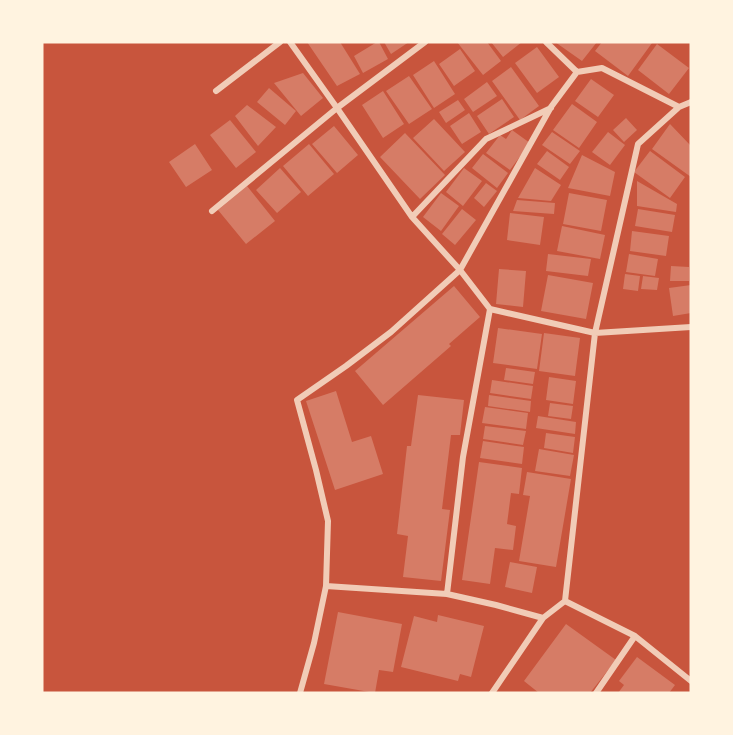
<svg xmlns="http://www.w3.org/2000/svg" width="733" height="735" font-family="'Source Sans 3',sans-serif">
<rect width="100%" height="100%" fill="#c8553d"/>
<path fill="#d67c66" d="M307 42H340L360 74 337 86Z
M377 42H379L388 59 363 73 354 56Z
M384 42H409L391 54Z
M457 42H487L501 61 483 75Z
M491 42H522L503 57Z
M555 42H597L582 61Z
M602 42H650L652 43 628 76 595 51Z
M657 44 689 68 669 94 638 70Z
M537 47 559 77 537 93 515 63Z
M460 49 475 71 454 86 439 64Z
M434 61 455 94 434 108 413 75Z
M511 67 539 106 520 120 492 81Z
M303 73 323 98 301 116 274 83Z
M409 76 432 109 409 124 386 91Z
M591 79 614 95 598 117 575 101Z
M487 82 497 96 473 112 464 99Z
M269 88 296 111 285 125 257 102Z
M383 91 404 124 383 138 362 105Z
M502 99 514 117 489 134 477 116Z
M458 100 465 110 446 123 439 112Z
M572 104 597 122 579 148 553 130Z
M247 105 276 127 258 146 235 116Z
M469 113 481 132 462 144 450 126Z
M626 118 637 130 624 142 613 130Z
M434 119 465 152 444 171 413 138Z
M230 120 256 152 236 168 210 135Z
M670 124 691 146V177L652 149Z
M334 126 358 155 337 173 312 144Z
M512 130 530 143 510 170 486 153 500 135 506 139Z
M552 132 580 151 570 164 542 145Z
M608 132 625 145 610 165 592 152Z
M405 133 445 175 420 199 380 157Z
M195 144 212 170 186 187 169 162Z
M309 144 334 174 308 196 283 166Z
M547 151 569 167 560 180 537 164Z
M650 151 685 177 670 198 634 172Z
M483 154 508 173 497 188 472 168Z
M582 155 615 172 610 196 568 188Z
M280 168 301 192 277 213 256 190Z
M464 168 482 181 463 206 446 192Z
M535 168 561 185 551 201 518 198Z
M637 181 677 204 676 212 637 206Z
M486 183 497 191 484 207 474 198Z
M247 186 275 221 246 244 218 210Z
M441 193 459 206 441 231 423 217Z
M569 193 607 200 601 231 563 224Z
M517 200 555 203 554 214 513 211Z
M462 209 476 220 455 245 442 234Z
M638 209 675 215 672 232 635 226Z
M510 213 544 217 540 245 507 240Z
M562 226 605 235 600 259 557 251Z
M632 231 669 236 666 256 630 251Z
M548 254 591 259 588 276 546 271Z
M629 254 658 259 655 276 626 272Z
M671 266 689 267V281H670Z
M499 269 526 271 523 307 496 304Z
M625 274 640 276 638 291 623 289Z
M548 275 593 283 586 319 541 311Z
M643 276 659 278 657 290 641 289Z
M691 285V313L673 316 669 288Z
M454 286 480 317 449 344 451 346 383 405 355 371Z
M498 328 542 334 537 369 493 363Z
M544 333 580 338 575 376 539 371Z
M506 368 535 372 533 384 504 380Z
M549 377 576 381 573 404 546 400Z
M492 380 533 386 531 399 490 393Z
M336 391 352 442 371 436 383 474 335 490 306 401Z
M418 395 464 400 460 435H451L445 484 442 509 450 510 441 581 403 577 408 536 397 534 407 446H411Z
M489 395 531 401 530 412 488 406Z
M550 403 573 406 571 419 548 416Z
M485 407 528 413 526 429 482 423Z
M538 416 576 422 575 434 536 428Z
M485 426 526 431 523 445 483 439Z
M546 433 575 437 573 453 544 448Z
M483 441 524 447 522 464 480 458Z
M539 449 574 455 570 476 535 471Z
M479 462 522 468 519 494 511 493 507 524 516 526 513 550 495 548 490 584 462 580Z
M527 472 571 479 556 567 519 561 530 496 523 495Z
M510 562 537 567 532 593 505 587Z
M338 612 402 624 393 672 379 670 375 693 324 684Z
M438 615 484 626 471 677 460 674 458 681 401 667 414 616 437 622Z
M566 624 616 660 590 693H539L524 681Z
M637 657 675 685 669 693H618L624 685 619 681Z"/>
<g fill="none" stroke-linecap="round" stroke-linejoin="round">
<path stroke="#f1ccb7" stroke-width="6" d="M290 42 337 108 412 217 460 270 490 309 595 333 691 327
M546 42 577 72 602 68 679 107
M216 91 280 42
M691 102 679 107 638 144 595 333 565 601 635 636 691 681
M212 211 337 108 425 42
M412 217 486 139 551 108
M326 586 447 594 496 605 543 618 565 601
M447 594 463 457 490 309
M300 693 314 643 326 586 328 521 316 470 297 400 346 366 391 332 460 270 551 107 577 72
M492 693 543 618
M596 693 635 636"/>
</g>
<rect width="733" height="735" fill="none" stroke="#fff3e0" stroke-width="87"/>
</svg>
